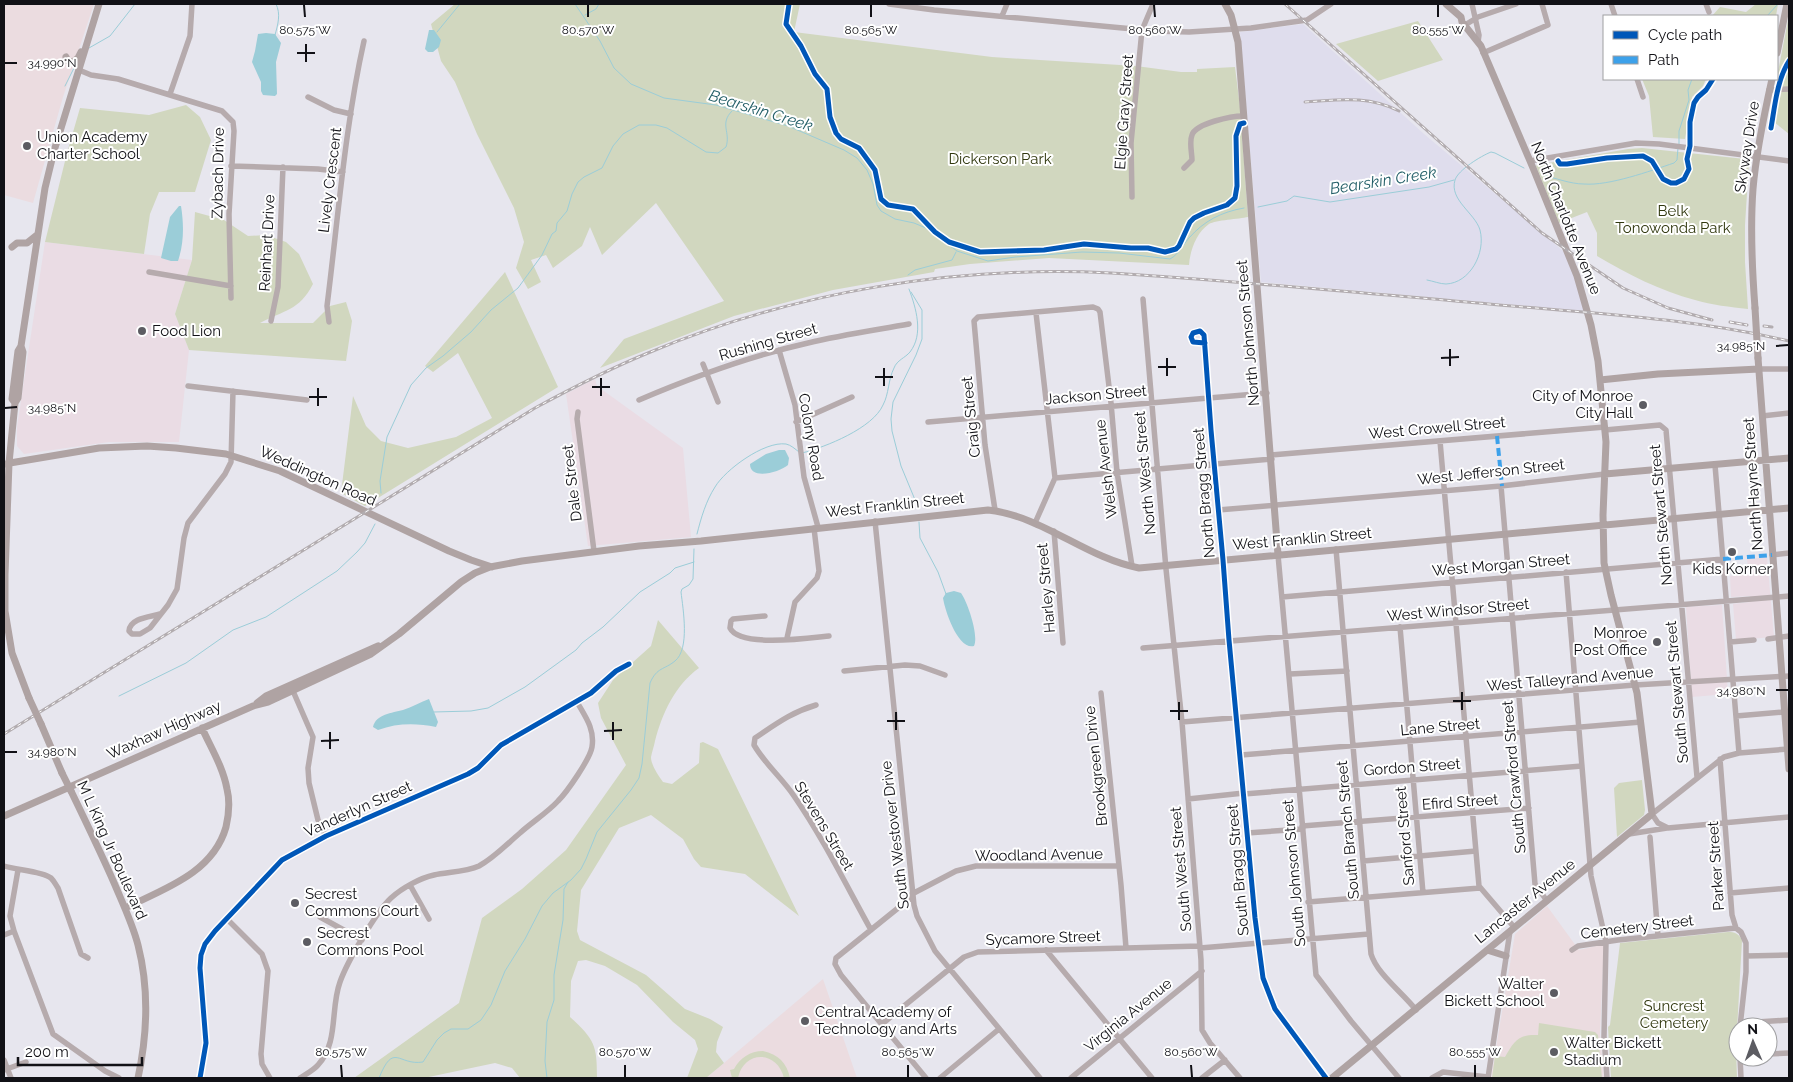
<svg xmlns="http://www.w3.org/2000/svg" width="1793" height="1082" font-family="Raleway,sans-serif">
<rect width="100%" height="100%" fill="#e7e6ee"/>
<path fill="#eadce4" d="M45 242 192 260 175 314 189 350 179 442H109L24 454 17 446V427Z
M595 379 597 386 683 448 691 537 588 546 566 394Z
M1767 557 1774 637 1736 640 1733 604 1750 602V596L1731 597 1730 576 1749 574 1747 559Z
M1722 605 1728 694 1692 697 1686 607Z"/>
<path fill="#dfdded" d="M1303 24 1424 134 1563 251 1577 282 1584 311 1261 282 1240 32Z"/>
<path fill="#ebdce0" d="M4 4H94L63 97 33 203 4 195Z
M1547 906 1579 950 1604 944 1600 1034 1604 1078H1491L1515 934Z
M823 979 857 1078H706L724 1063Z"/>
<path fill="#d1d7bf" d="M455 4H800L794 32 992 57 1136 66 1181 72H1197V69L1235 67 1240 107 1248 217C1239 219 1216 220 1209 224 1196 233 1190 251 1189 265L1049 258 970 264 935 269 934 272 833 290 734 316 600 368 624 339 724 301 656 203 602 255 590 227 582 246 553 268 546 255 531 260 541 282 528 289 516 268 524 242 514 208 477 134 455 82 441 61 431 24Z
M1756 4H1778L1776 16H1712L1720 7 1746 12Z
M1789 15V134L1769 118Z
M1418 21 1443 60 1378 81 1336 44Z
M1642 79H1706L1703 86 1692 97 1685 139 1653 137 1649 96Z
M186 105 200 117 211 140 195 192H159L150 214 144 254 45 242 67 153 80 108 149 115Z
M1642 148 1745 159 1749 162 1745 225V262L1748 309C1730 307 1712 305 1695 300 1660 291 1628 274 1597 256V233L1587 212 1559 223 1536 166 1537 165 1628 149Z
M195 212 224 220 248 236 266 235 286 242 299 254 313 284C299 311 284 310 260 323H313L330 306 346 302 352 321 346 361 189 350 175 314 192 260Z
M505 272 558 387 365 506 341 493 353 396 366 426 381 441 408 448 456 437 492 418 458 353 433 372 425 366Z
M658 620 699 668C675 685 662 714 655 741 654 746 652 752 651 757 651 765 658 775 663 782L672 784 699 763 700 743 703 742 718 749 799 916 745 874 701 867 694 859 683 839 651 815 619 828 581 890 577 931 580 940 646 975 685 1009 710 1019 723 1027 717 1042 716 1052 724 1063 706 1078H687L698 1049 695 1040 673 1022 637 985 605 966 586 960 578 961 571 981 570 1017C595 1040 597 1045 597 1078H520L512 1068 495 1063 424 1078H354L459 1003 482 918 522 889 566 850 626 765 601 718 598 703 613 680 651 646Z
M1642 780 1645 810 1644 815 1617 837 1614 788 1619 783Z
M1728 932C1735 932 1738 933 1742 940L1736 1048 1737 1078H1611L1608 1027 1610 1025 1620 943Z
M1539 1023 1595 1032 1598 1035 1602 1078H1492L1495 1056 1505 1057C1514 1041 1519 1034 1538 1035Z
M763 1051C778 1054 787 1063 790 1078H784C777 1050 744 1050 738 1078H732L730 1070 734 1069C740 1058 750 1051 763 1051Z"/>
<path fill="#9bcdd8" d="M429 30H434L441 40 439 47 433 52H428L425 49Z
M266 33 275 34 281 43 276 62 277 94 275 96 263 95 261 91V82L252 62 255 51 258 34Z
M179 206H181C184 225 184 243 178 261H171L161 258 170 217Z
M779 450H785L789 458 788 465C780 472 750 481 750 464L766 454Z
M954 591 961 593C968 603 979 636 974 646 958 650 945 611 943 598L946 593Z
M429 699 438 722 436 727C416 723 397 723 378 730L373 727C376 714 392 713 403 710 412 707 421 702 429 699Z"/>
<g fill="none" stroke-linecap="round" stroke-linejoin="round">
<path stroke="#9bcdd8" stroke-width="1" d="M575 4 600 41 614 68 631 84 664 98 716 105 788 126 844 150 857 158 867 170 873 184 877 205 881 211 895 219 914 223 926 228 957 251 988 261 1015 257 1082 252 1119 253 1170 259C1179 254 1182 246 1189 238 1204 221 1221 212 1244 208
M585 15 596 9 599 4
M1767 16 1778 4
M437 32 460 4
M275 35C278 24 281 14 276 4
M89 48 110 36 135 4
M65 86 76 64
M1679 144V131L1689 100 1688 90 1692 79
M1542 175C1556 178 1570 184 1584 184 1609 186 1650 171 1674 163L1677 160 1678 148
M1258 207 1287 201 1294 196 1330 202 1429 187 1454 180
M908 275 915 270 952 260 956 252
M1427 280C1433 281 1440 284 1446 284 1470 283 1486 253 1480 230 1475 213 1449 200 1455 180 1458 170 1481 156 1491 152L1495 153 1524 168
M911 292 922 310V339L916 355 893 402 891 419 892 431 901 466 918 507
M802 453C826 447 873 428 883 405 889 394 888 380 894 368 897 360 905 358 910 352 924 334 916 308 909 289
M381 493 380 481 387 437 411 385 426 368 443 356 471 332 491 310 518 288 542 255 552 234 556 231 557 223 567 211 572 194 578 182 584 177 602 168 613 146 623 134 639 125H656L667 128 706 152 718 153 726 147C731 132 719 124 732 111
M919 522 920 538 938 572 946 594
M697 534C701 518 706 501 715 487 725 470 764 441 786 444 791 445 795 449 799 452
M119 696 186 663 233 630 266 617 337 571 357 552 365 543 375 524
M434 712 471 711 488 708 525 687 576 650 582 643 603 627 640 592 670 573 675 568 694 562
M379 1078C394 1041 398 1066 423 1062L437 1040 444 1033 451 1029H468L481 1020 491 1005 505 971 525 939 542 906 553 893 571 880 581 869 586 859 597 832 631 790 639 778 642 764 650 683C657 667 664 670 675 661 690 649 683 609 681 592L682 589 689 585 693 579 694 549
M547 1078 545 1061 547 1022 554 1000V975L563 920 564 889 568 882"/>
<path stroke="#b6abad" stroke-width="5.5" d="M889 4 934 10 1112 27 1155 31 1189 32 1251 28 1307 20 1331 4
M1472 4 1479 35 1478 42
M1611 4 1615 16
M1706 4 1709 12
M1002 16 1007 4
M1465 25 1478 17 1516 4
M1483 53 1548 25 1542 4
M79 70 91 75 118 79 222 111 233 122 234 131 229 214 231 298
M1637 79 1643 97
M1769 90 1789 89
M170 94 190 36 192 4
M308 97 334 110 351 114
M1530 161 1636 143 1659 144 1789 161
M231 166 318 169 343 172
M1184 168 1192 160C1192 153 1189 142 1192 135 1196 123 1232 116 1243 116
M1132 197 1131 143 1142 30 1153 4
M149 272 231 286
M1143 299 1166 569 1182 722 1201 960 1202 1030 1210 1043 1240 1078
M271 321 278 287 283 167
M329 322 327 306C338 219 345 126 364 41
M1205 343 1193 342 1191 337 1193 333 1200 331 1204 335 1211 430 1223 560 1229 640 1255 918 1263 978 1275 1009 1326 1078
M779 350 795 405 804 477 818 527
M703 364 718 402
M1759 369H1789
M188 386 307 400
M639 400C693 377 750 356 808 343 841 335 876 330 909 324
M578 412 577 419 594 551
M1762 416 1789 413
M796 422 852 397
M928 422 1267 393
M1605 430 1660 425 1666 430 1697 777
M1440 441 1479 886 1514 927
M1271 455 1605 427
M1715 465 1739 753
M1055 478 1272 459
M1501 486 1535 884 1547 901
M995 510 985 445 974 321 978 317 1093 307 1098 309 1100 312 1111 403 1117 472 1132 566
M1218 510 1501 486 1605 474
M875 521 914 905 917 916 935 951 1040 1078
M1035 523 1055 478 1036 313
M1054 531 1063 643
M1336 549 1371 954C1377 974 1403 993 1416 1010
M1278 555 1316 975 1351 1021 1399 1078
M1772 555 1789 553
M1566 572 1591 876 1606 942 1604 1037 1607 1078
M1282 597 1723 559
M160 614C150 617 130 618 129 631L132 634H140L150 628 168 605 177 589 184 538 188 523 225 474 231 462 233 391
M765 616 733 619 731 621 730 628C740 648 809 638 829 636
M1400 627 1423 893
M787 638 795 602 817 578 819 571 814 528
M1768 639 1789 636
M1730 642 1754 640
M1143 648 1789 596
M844 671 905 665 920 666 945 675
M1290 674 1347 671
M293 691 313 737 308 768 309 783 318 820 326 836
M1101 693 1121 885 1126 948
M816 705C792 712 776 724 755 738L754 745C765 764 782 778 794 796 823 838 846 885 871 930
M1736 716 1784 712
M1182 722 1635 685 1789 676
M1788 749 1739 753 1724 757 1652 814 1658 823 1668 828 1789 817
M1241 755 1641 722
M1720 759 1732 915 1736 928 1741 932 1746 943V972L1740 1027
M1244 794 1582 766
M1188 799 1244 793
M1302 826 1529 808
M1247 833 1303 829
M1629 834 1667 828
M1650 837 1658 936
M1363 861 1476 851
M4 866C16 870 42 871 51 878 54 881 56 885 58 888L81 954 88 958
M18 870 10 916 14 931 53 1034 105 1071 119 1078
M410 885 429 919
M1730 893 1789 888
M912 894 956 871 976 866H1119
M913 896 836 958 835 964 841 975 926 1078
M1308 902 1480 888
M320 917 362 940
M227 919 262 954 268 971 261 1054 262 1064 270 1078
M4 935 14 931
M1200 948 1369 934
M1046 950 1152 1078
M1572 950 1578 946 1618 940 1736 928
M1746 956 1789 955
M1741 1023 1789 1020
M882 1024 964 957 978 952 1200 946
M1768 1054 1789 1053
M1740 1057 1741 1078
M4 1060 11 1078
M4 1070 26 1062
M200 1078 206 1043 200 968 201 955 205 944 215 931 282 860 326 836 468 774 478 768 501 745 591 693 616 671 629 664
M300 1078C306 1074 314 1070 318 1065 339 1042 330 1009 340 982 347 962 376 912 391 898 402 888 420 878 434 875 448 872 466 872 479 866 494 858 507 844 520 833 532 822 547 813 558 801 567 792 590 759 592 747 595 729 585 716 577 702
M940 1078 999 1029
M1071 1078 1202 971
M1202 1078 1225 1060
M1432 1078 1443 1072 1488 1077
M1488 1078 1510 931"/>
<path stroke="#afa3a3" stroke-width="7" d="M1225 4 1231 15 1238 42 1278 555
M1777 53 1787 4
M66 57 68 61 73 62 78 58 81 52
M12 247 17 243H27L37 235
M1755 308C1752 268 1750 229 1753 189 1756 152 1764 115 1772 79
M1758 358 1789 769
M1600 380 1658 374 1759 369
M15 403 18 398 23 352 21 346
M4 464 99 448 147 446 176 448 226 454 280 471 449 551 471 560 492 567
M1605 474 1789 458
M29 698 12 653 5 611V575L9 463 15 403 12 399 18 351 21 346 45 188 54 151 99 4
M257 703 266 696 378 646
M41 724 62 773
M71 791C86 822 101 853 115 885 123 904 133 925 138 945 149 988 147 1036 138 1078
M4 816 253 706 268 702 371 654 399 634 461 582 475 573 490 567 522 561 639 546 701 541 988 510C1043 516 1086 558 1139 568L1789 508
M125 908C164 889 213 873 226 827 229 814 230 801 227 789 223 767 211 748 202 728
M1487 950 1506 956
M1332 1078 1652 814 1637 693 1611 595 1604 563 1603 515 1606 442 1598 361 1591 325 1577 276 1533 168 1481 46 1462 22 1461 17 1446 4"/>
<defs>
<path id="rail" d="M1285 4 1542 233 1623 288 1668 308 1712 320
M1305 102C1339 100 1367 95 1399 111
M1730 322 1747 325 1730 322
M1764 326 1772 327
M4 734 535 408C572 388 609 369 648 353 793 292 954 265 1111 273 1237 281 1363 293 1489 304 1589 313 1691 318 1789 341"/>
</defs>
<use href="#rail" stroke="#b2acaf" stroke-width="3"/>
<use href="#rail" stroke="#fff" stroke-width="1" stroke-dasharray="4" stroke-linecap="butt"/>
<path stroke="#afa3a3" stroke-width="7" d="M1755 308 1758 358
M29 698 41 724
M62 773 71 791"/>
<path stroke="#3da1ea" stroke-width="4" stroke-dasharray="8 4" stroke-linecap="butt" d="M1497 436 1502 486
M1723 559 1772 555"/>
<defs>
<path id="cycleway" d="M789 4 786 24 801 46 815 74 827 89 830 117 836 133 841 139 859 148 875 170 881 199 888 205 913 209 935 232 949 242 980 252 1044 250 1084 244 1131 248H1148L1165 252 1176 249 1179 246 1190 222 1194 218 1204 213 1227 205 1235 198 1237 186 1236 136 1240 124 1244 123
M1771 128C1775 105 1777 80 1789 61
M1558 161 1560 164H1567L1607 158 1643 156 1652 161 1663 179 1671 183H1676L1684 179 1689 169 1687 159 1690 146V122L1694 103 1698 97 1706 90 1713 79
M1205 343 1193 342 1191 337 1193 333 1200 331 1204 335 1211 430 1223 560 1229 640 1255 918 1263 978 1275 1009 1326 1078
M200 1078 206 1043 200 968 201 955 205 944 215 931 282 860 326 836 468 774 478 768 501 745 591 693 616 671 629 664"/>
</defs>
<use href="#cycleway" stroke="#fff" stroke-width="8"/>
<use href="#cycleway" stroke="#0057b8" stroke-width="5"/>
</g>
<path fill="none" stroke="#111116" stroke-width="2" d="M304 5 305 17M588 5V17M871 5V17M1154 5 1155 17M1438 5V17M306 44V62M297 53H315M5 63H17M1776 346 1788 345M1450 349V366M1167 358V376M1441 358 1459 357M1158 367H1176M884 368V386M875 377H893M601 378V396M592 387H610M318 388V406M309 397H327M5 408 17 407M1776 690H1788M1462 692V710M1453 701H1471M1179 702V720M1170 711H1188M896 712V730M887 721H905M613 722V740M604 731 622 730M330 732V749M321 741 339 740M5 752H17M341 1065 342 1077M625 1065V1077M908 1065V1077M1191 1065 1192 1077M1475 1065V1077"/>
<g fill="#5c5c62" stroke="#fff" stroke-width="2">
<circle cx="27" cy="146" r="5"/>
<circle cx="142" cy="331" r="5"/>
<circle cx="1643" cy="405" r="5"/>
<circle cx="1732" cy="552" r="5"/>
<circle cx="1657" cy="642" r="5"/>
<circle cx="295" cy="903" r="5"/>
<circle cx="307" cy="942" r="5"/>
<circle cx="1554" cy="993" r="5"/>
<circle cx="805" cy="1021" r="5"/>
<circle cx="1554" cy="1052" r="5"/>
</g>
<g text-anchor="middle" stroke-width="4" stroke-linejoin="round" paint-order="stroke">
<g font-size="15" fill="#111116" stroke="#fff">
<text transform="translate(1124 112) rotate(-86)" y="5">Elgie Gray Street</text>
<text transform="translate(1747 147) rotate(-81)" y="5">Skyway Drive</text>
<text transform="translate(218 173) rotate(-89)" y="5">Zybach Drive</text>
<text transform="translate(330 180) rotate(-83)" y="5">Lively Crescent</text>
<text transform="translate(1566 218) rotate(68)" y="5">North Charlotte Avenue</text>
<text transform="translate(267 243) rotate(-87)" y="5">Reinhart Drive</text>
<text transform="translate(1248 333) rotate(-95)" y="5">North Johnson Street</text>
<text transform="translate(768 342) rotate(-16)" y="5">Rushing Street</text>
<text transform="translate(1096 395) rotate(-5)" y="5">Jackson Street</text>
<text transform="translate(971 417) rotate(-96)" y="5">Craig Street</text>
<text transform="translate(1437 428) rotate(-5)" y="5">West Crowell Street</text>
<text transform="translate(811 437) rotate(80)" y="5">Colony Road</text>
<text transform="translate(1106 469) rotate(-97)" y="5">Welsh Avenue</text>
<text transform="translate(1491 472) rotate(-6)" y="5">West Jefferson Street</text>
<text transform="translate(1145 473) rotate(-95)" y="5">North West Street</text>
<text transform="translate(318 476) rotate(24)" y="5">Weddington Road</text>
<text transform="translate(572 483) rotate(-97)" y="5">Dale Street</text>
<text transform="translate(1753 484) rotate(-94)" y="5">North Hayne Street</text>
<text transform="translate(1204 493) rotate(-95)" y="5">North Bragg Street</text>
<text transform="translate(895 505) rotate(-6)" y="5">West Franklin Street</text>
<text transform="translate(1661 515) rotate(-95)" y="5">North Stewart Street</text>
<text transform="translate(1302 539) rotate(-5)" y="5">West Franklin Street</text>
<text transform="translate(1501 565) rotate(-5)" y="5">West Morgan Street</text>
<text transform="translate(1046 588) rotate(-95)" y="5">Harley Street</text>
<text transform="translate(1458 610) rotate(-5)" y="5">West Windsor Street</text>
<text transform="translate(1570 679) rotate(-5)" y="5">West Talleyrand Avenue</text>
<text transform="translate(1677 692) rotate(-95)" y="5">South Stewart Street</text>
<text transform="translate(1440 727) rotate(-5)" y="5">Lane Street</text>
<text transform="translate(164 730) rotate(-24)" y="5">Waxhaw Highway</text>
<text transform="translate(1096 766) rotate(-96)" y="5">Brookgreen Drive</text>
<text transform="translate(1412 767) rotate(-4)" y="5">Gordon Street</text>
<text transform="translate(1514 777) rotate(-95)" y="5">South Crawford Street</text>
<text transform="translate(1460 802) rotate(-4)" y="5">Efird Street</text>
<text transform="translate(358 809) rotate(-24)" y="5">Vanderlyn Street</text>
<text transform="translate(824 826) rotate(59)" y="5">Stevens Street</text>
<text transform="translate(1348 830) rotate(-95)" y="5">South Branch Street</text>
<text transform="translate(895 835) rotate(-97)" y="5">South Westover Drive</text>
<text transform="translate(1405 836) rotate(-95)" y="5">Sanford Street</text>
<text transform="translate(112 850) rotate(66)" y="5">M L King Jr Boulevard</text>
<text transform="translate(1039 855) rotate(-1)" y="5">Woodland Avenue</text>
<text transform="translate(1716 866) rotate(-94)" y="5">Parker Street</text>
<text transform="translate(1181 869) rotate(-95)" y="5">South West Street</text>
<text transform="translate(1238 870) rotate(-95)" y="5">South Bragg Street</text>
<text transform="translate(1294 873) rotate(-95)" y="5">South Johnson Street</text>
<text transform="translate(1525 901) rotate(-39)" y="5">Lancaster Avenue</text>
<text transform="translate(1637 927) rotate(-7)" y="5">Cemetery Street</text>
<text transform="translate(1043 938) rotate(-2)" y="5">Sycamore Street</text>
<text transform="translate(1128 1015) rotate(-39)" y="5">Virginia Avenue</text>
</g>
<g font-size="15" fill="#111116" stroke="#fff" text-anchor="start">
<text x="37" y="142">Union Academy<tspan x="37" dy="17">Charter School</tspan></text>
<text x="152" y="336">Food Lion</text>
<text x="1633" y="401" text-anchor="end">City of Monroe<tspan x="1633" dy="17">City Hall</tspan></text>
<text x="1732" y="574" text-anchor="middle">Kids Korner</text>
<text x="1647" y="638" text-anchor="end">Monroe<tspan x="1647" dy="17">Post Office</tspan></text>
<text x="305" y="899">Secrest<tspan x="305" dy="17">Commons Court</tspan></text>
<text x="317" y="938">Secrest<tspan x="317" dy="17">Commons Pool</tspan></text>
<text x="1544" y="989" text-anchor="end">Walter<tspan x="1544" dy="17">Bickett School</tspan></text>
<text x="815" y="1017">Central Academy of<tspan x="815" dy="17">Technology and Arts</tspan></text>
<text x="1564" y="1048">Walter Bickett<tspan x="1564" dy="17">Stadium</tspan></text>
</g>
<g font-size="15" fill="#31380f" stroke="#fff">
<text x="1000" y="164">Dickerson Park</text>
<text x="1673" y="216">Belk<tspan x="1673" dy="17">Tonowonda Park</tspan></text>
<text x="1674" y="1011">Suncrest<tspan x="1674" dy="17">Cemetery</tspan></text>
</g>
<g font-size="16" font-style="italic" fill="#225e67" stroke="#fff">
<text transform="translate(761 110) rotate(17)" y="6">Bearskin Creek</text>
<text transform="translate(1383 180) rotate(-9)" y="6">Bearskin Creek</text>
</g>
</g>
<g font-size="12" text-anchor="middle" fill="#111116" stroke="#fff" stroke-width="4" stroke-linejoin="round" paint-order="stroke">
<text x="305" y="34">80.575°W</text>
<text x="588" y="34">80.570°W</text>
<text x="871" y="34">80.565°W</text>
<text x="1155" y="34">80.560°W</text>
<text x="1438" y="34">80.555°W</text>
<text x="52" y="67">34.990°N</text>
<text x="1741" y="350">34.985°N</text>
<text x="52" y="412">34.985°N</text>
<text x="1741" y="695">34.980°N</text>
<text x="52" y="756">34.980°N</text>
<text x="341" y="1056">80.575°W</text>
<text x="625" y="1056">80.570°W</text>
<text x="908" y="1056">80.565°W</text>
<text x="1191" y="1056">80.560°W</text>
<text x="1475" y="1056">80.555°W</text>
</g>
<rect width="1793" height="1082" fill="none" stroke="#111116" stroke-width="10"/>
<rect x="1603" y="15" width="175" height="65" fill="#ffffff" stroke="#a0a0a2"/>
<rect x="1613" y="31" width="25" height="8" fill="#0057b8" stroke="#a0a0a2"/>
<text x="1648" y="40" font-size="15" fill="#111116">Cycle path</text>
<rect x="1613" y="56" width="25" height="8" fill="#3da1ea" stroke="#a0a0a2"/>
<text x="1648" y="65" font-size="15" fill="#111116">Path</text>
<g transform="translate(1753 1042) rotate(358)"><circle r="24" fill="#ffffff" stroke="#a0a0a2"/>
<path d="M0-4L9 19L0 12L-9 19Z" fill="#5c5c62"/>
<text y="-8" font-size="14" font-weight="bold" text-anchor="middle" fill="#111116">N</text>
</g>
<path d="M18 1057v8h124v-8" fill="none" stroke="#111116" stroke-width="2.5"/>
<text x="25" y="1057" font-size="15" fill="#111116" stroke="#ffffff" stroke-width="4" paint-order="stroke">200 m</text>
</svg>
